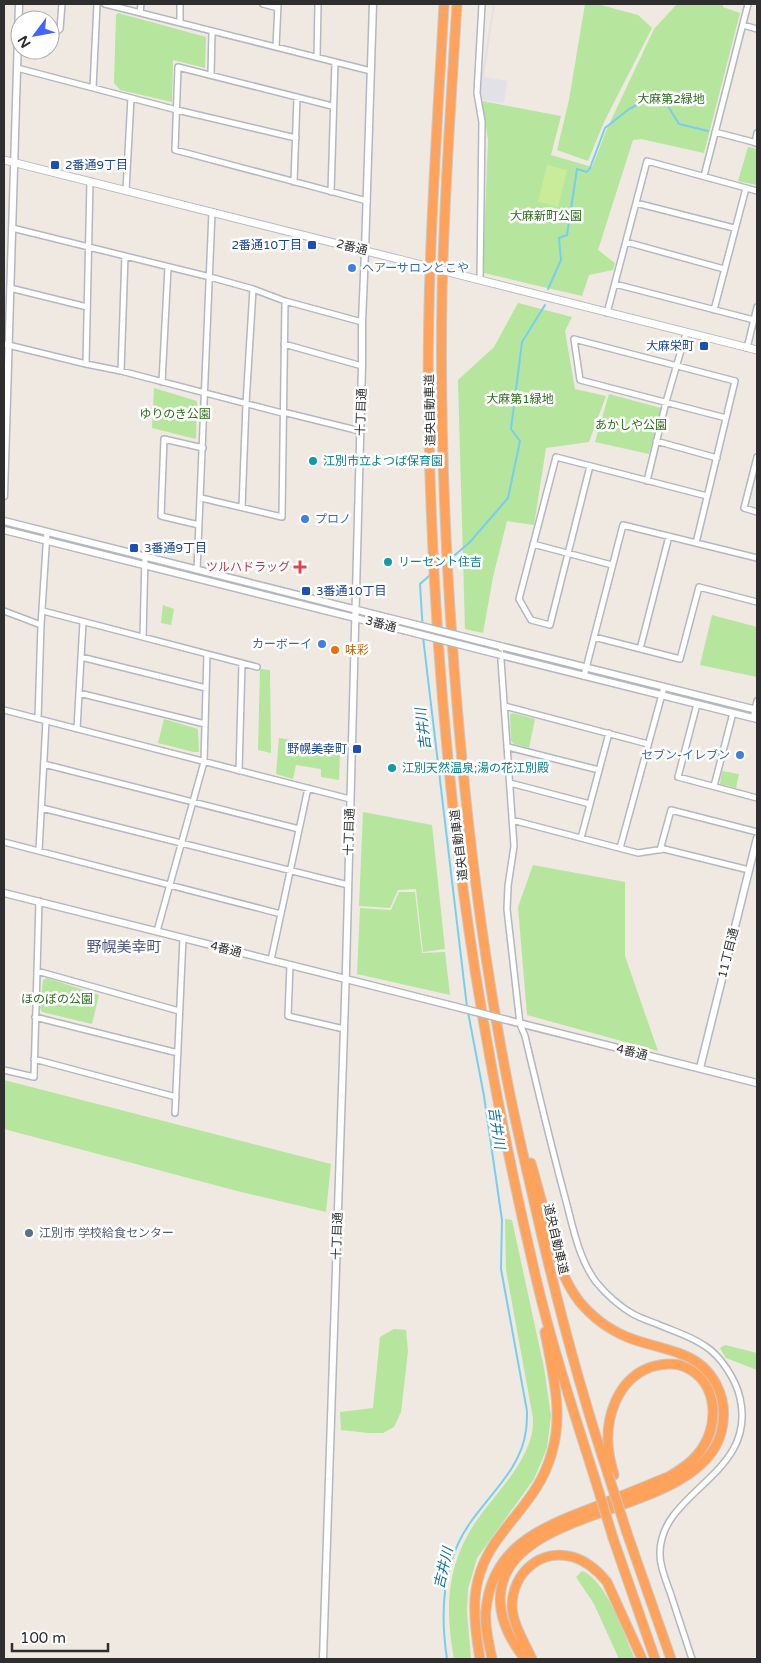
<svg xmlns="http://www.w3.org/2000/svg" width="761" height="1663" font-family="'Varela Round','Noto Sans JP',sans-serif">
<rect width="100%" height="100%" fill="#efe9e1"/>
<path fill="#e3e1e8" d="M493 4H495L484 77 507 81 504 103 483 100 480 87Z"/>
<path fill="#b6e59e" d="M585 4 601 5 638 15 652 28 604 122 588 161 557 150 569 100Z
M677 4H723V7L740 13 704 153 641 139 633 140 598 250 615 263 613 270 589 275 582 296 484 273V241L488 140 482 101 561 116 551 155 592 167 606 131 654 29Z
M118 13 206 37 205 68 173 60 172 102 120 90 114 83 116 15Z
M748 147 757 149V185L738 181Z
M518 303 572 317 565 331 575 389 606 396 589 442 546 448 534 525 507 521 493 577 483 633 465 629 458 380 494 347Z
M154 388 197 401 196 439 152 428Z
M609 394 661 408 649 454 595 442Z
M163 605 174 609 171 625 161 623Z
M712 615 757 627V677L700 665Z
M260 669 270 670 271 753 258 750Z
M513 713 535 719 529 748 514 744 511 741 510 714Z
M164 719 198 729 199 752H193L158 743Z
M279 738 323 746V752L340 754 339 780 321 777V769L296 765 293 779 276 774Z
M722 771 739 774 736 788 720 784Z
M363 812 432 825 445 949 423 952 416 889 398 890 390 908 359 906Z
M533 865 625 882V956L658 1051 527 1015 518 907Z
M399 892H415L422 953 445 952 450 995 357 974 360 908 391 910Z
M47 978 99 995 92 1024 42 1012 40 1008 43 980Z
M4 1080 331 1164 326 1212 241 1192 4 1129Z
M505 1219 512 1220 544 1368 551 1416 547 1448 534 1479 477 1558 468 1589 467 1612 471 1659H454C445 1609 446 1567 475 1523 494 1495 521 1471 531 1437 533 1431 533 1424 533 1418L506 1270Z
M394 1329 406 1330 408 1351 401 1412 394 1427 383 1433H368L341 1430 340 1412 373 1408 380 1337Z
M725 1345 757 1353V1370L726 1358 720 1348Z
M582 1571C606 1579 625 1637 635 1659H619L594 1604 576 1577Z"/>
<path fill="#c9ec9a" d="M547 165 567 170 558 207 538 202Z"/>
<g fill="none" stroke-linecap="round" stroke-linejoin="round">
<path stroke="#75cff0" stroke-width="2" d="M548 289 561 260 559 238 567 235 577 169 587 172 590 168 605 128 629 109 651 98H663L679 124 708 131
M455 555 470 542 508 498 520 441 511 429 522 342 545 305
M423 633 420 584 429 576
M423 637 467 1007
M447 1659C440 1613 442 1563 470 1523 490 1494 522 1467 526 1430 527 1423 527 1417 527 1411L501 1269 502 1220 484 1096 468 1012"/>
<defs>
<path id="minor" d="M105 4 371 71
M263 4 278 8
M140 13 141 4
M180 23V4
M743 25 757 29
M50 32 55 33 60 29 62 4
M276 47 278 4
M317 57 318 4
M17 68 177 110 296 138
M211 75 212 31
M93 88 97 4
M332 106 178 67 175 150 367 201
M715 132 757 143
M755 143 757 133
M704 176 748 4
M90 181 86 364 121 371 282 413
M294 182 297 97
M126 190 131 98
M331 192 335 62
M636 203 734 228
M12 228 210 277 253 289 285 301 362 322
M626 242 724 269
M480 280 482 122 477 93 482 4
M615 284 754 320
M10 288 87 307
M714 310 746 188
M607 313 647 161 757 191
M4 344 86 364
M284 344 362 366
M747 348 757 307
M121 371 125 256
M162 382 168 267
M283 412 360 431
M656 441 717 458
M757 457 744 508 757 512
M590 466 550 625 531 620 519 599 556 457 707 496
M647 481 666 402 686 333
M201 498 282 517 285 301
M242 507 246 404 253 289
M199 525 161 516 164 439 203 448
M696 543C709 489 722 435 735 381L574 339 580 380 726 418
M533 544 612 565
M197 570 212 212
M4 611 41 625
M43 611 257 667
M143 637 145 556
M594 637 680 659 699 587 757 602
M500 646 514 846 508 886 507 909 520 1024 525 1036C538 1091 551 1146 566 1201 573 1228 579 1259 596 1282 606 1294 619 1306 633 1314 640 1318 649 1321 657 1324 673 1331 691 1336 705 1346 721 1356 736 1380 740 1398 758 1476 658 1491 660 1555 660 1568 667 1583 671 1595 678 1616 685 1638 692 1659
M640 649 669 536
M81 657 206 688
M584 676 623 525 757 558
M79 693 205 724
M697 704 678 777 757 798
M505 706 648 744
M4 710 350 799
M753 718 757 701
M38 719 41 625 47 532
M77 729 83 622
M508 747 599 770
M44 764 299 829
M239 771 242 663
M510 783 590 804
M714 786 733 713
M42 808 348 885
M512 820 638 853 664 849 749 870
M581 838 609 733
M4 842 281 914
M620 848 664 687
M660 850 671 810 757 832
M39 851 46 721
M157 931 204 762 207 654
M271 960 308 788
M290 965 288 1016 344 1029
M37 971 179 1011
M35 1017 178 1053
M34 1059 176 1097
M4 1070 34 1077 39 901
M175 1113 183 938"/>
<path id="tertiary" d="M4 496 19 4
M4 521 401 621
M4 530 403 630
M500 646 757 710
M501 655 757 719
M4 893 449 1005
M507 1020 757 1083
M700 1068 757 838
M323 1659 346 969 362 366V322L365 251 373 4"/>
<path id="secondary" d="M4 160 402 260
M472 278 757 350"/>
<path id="motorway" d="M444 4C436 148 425 294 429 438 432 573 441 709 457 842 475 989 502 1134 536 1278 552 1346 574 1413 595 1479
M457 4C451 101 444 198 442 295 440 410 444 524 452 639 462 783 478 927 505 1069 514 1118 526 1166 537 1215 557 1302 580 1389 608 1474
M627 1533 671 1659
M613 1538 655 1659
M480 1659C472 1612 469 1576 500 1536 521 1507 542 1489 552 1452 564 1413 552 1371 545 1332
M492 1659C489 1643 484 1626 486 1610 492 1547 540 1528 592 1508 618 1497 644 1487 670 1476 680 1470 690 1464 697 1455 720 1429 720 1383 685 1367 674 1362 662 1364 651 1367 617 1379 604 1419 609 1453 610 1460 612 1468 614 1475
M525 1659C510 1640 497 1615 501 1590 513 1504 698 1516 721 1433 730 1399 714 1366 681 1354 663 1347 644 1344 627 1337 608 1329 592 1317 579 1301 562 1279 556 1254 549 1228 543 1206 537 1185 531 1163
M532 1659C525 1643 512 1624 512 1605 513 1573 540 1548 573 1557 587 1561 598 1571 607 1582L642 1659"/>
</defs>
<use href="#minor" stroke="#b4b7c1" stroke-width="8"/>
<use href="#tertiary" stroke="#b4b7c1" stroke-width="9"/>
<use href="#secondary" stroke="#b4b7c1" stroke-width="9"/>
<use href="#motorway" stroke="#c9c9c9" stroke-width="11"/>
<use href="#minor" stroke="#fff" stroke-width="5"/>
<use href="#tertiary" stroke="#fff" stroke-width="6"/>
<use href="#secondary" stroke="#fff" stroke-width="7"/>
<use href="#motorway" stroke="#ffa35c" stroke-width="9"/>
<defs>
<path id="tertiary-bridge" d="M401 621 500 646
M403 630 501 655
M449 1005 507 1020"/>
<path id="secondary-bridge" d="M402 260 472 278"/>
<path id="motorway-bridge" d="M608 1474 627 1533
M595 1479 613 1538"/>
</defs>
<use href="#tertiary-bridge" stroke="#b4b7c1" stroke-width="9" stroke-linecap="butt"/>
<use href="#secondary-bridge" stroke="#b4b7c1" stroke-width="9" stroke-linecap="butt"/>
<use href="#motorway-bridge" stroke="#c9c9c9" stroke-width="11" stroke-linecap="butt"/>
<use href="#tertiary-bridge" stroke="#fff" stroke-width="6"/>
<use href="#secondary-bridge" stroke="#fff" stroke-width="7"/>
<use href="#motorway-bridge" stroke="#ffa35c" stroke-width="9"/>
</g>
<g fill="#1a4fb4" stroke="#fff" stroke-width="2">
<rect x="50" y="160" width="10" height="10" rx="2.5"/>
<rect x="307" y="240" width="10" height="10" rx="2.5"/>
<rect x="699" y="341" width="10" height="10" rx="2.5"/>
<rect x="129" y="543" width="10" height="10" rx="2.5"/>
<rect x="301" y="586" width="10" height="10" rx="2.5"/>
<rect x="352" y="744" width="10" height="10" rx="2.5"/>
</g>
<g fill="#3f7fe0" stroke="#fff" stroke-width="2">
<circle cx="352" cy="268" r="5"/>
<circle cx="305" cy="519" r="5"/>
<circle cx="322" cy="644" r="5"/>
<circle cx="740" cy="755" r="5"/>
</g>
<g fill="#0f9aa8" stroke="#fff" stroke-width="2">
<circle cx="313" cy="461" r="5"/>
<circle cx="388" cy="562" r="5"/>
<circle cx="392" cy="768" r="5"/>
</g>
<path fill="#e0444e" stroke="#fff" stroke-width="2" d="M297.5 559.5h5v5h5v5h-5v5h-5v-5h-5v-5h5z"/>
<circle fill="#e8710a" stroke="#fff" stroke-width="2" cx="335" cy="650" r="5"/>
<circle fill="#5c6f8a" stroke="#fff" stroke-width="2" cx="29" cy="1233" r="5"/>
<g text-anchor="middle" stroke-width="5" stroke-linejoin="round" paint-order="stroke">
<g font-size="12" fill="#2c6e1b" stroke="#fff">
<text x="671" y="103">大麻第2緑地</text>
<text x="546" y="220">大麻新町公園</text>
<text x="520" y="403">大麻第1緑地</text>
<text x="175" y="418">ゆりのき公園</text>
<text x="631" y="429">あかしや公園</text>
<text x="57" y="1003">ほのぼの公園</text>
</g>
<g font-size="12" fill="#164399" stroke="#fff" text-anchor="start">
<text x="65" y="169">2番通9丁目</text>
<text x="302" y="249" text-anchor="end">2番通10丁目</text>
<text x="694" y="350" text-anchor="end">大麻栄町</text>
<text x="144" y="552">3番通9丁目</text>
<text x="316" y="595">3番通10丁目</text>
<text x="347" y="753" text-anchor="end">野幌美幸町</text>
</g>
<g font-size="12" fill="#2e2e2e" stroke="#fff">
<text transform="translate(352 247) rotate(14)" y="4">2番通</text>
<text transform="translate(430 410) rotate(-91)" y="4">道央自動車道</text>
<text transform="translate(361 412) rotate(-88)" y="4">十丁目通</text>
<text transform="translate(381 624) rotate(15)" y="4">3番通</text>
<text transform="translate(349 832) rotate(-88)" y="4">十丁目通</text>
<text transform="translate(459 845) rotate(-97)" y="4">道央自動車道</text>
<text transform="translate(226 949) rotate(14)" y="4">4番通</text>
<text transform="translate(728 953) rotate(-76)" y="4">11丁目通</text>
<text transform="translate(632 1052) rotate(14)" y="4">4番通</text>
<text transform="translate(337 1236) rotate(-88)" y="4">十丁目通</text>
<text transform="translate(556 1239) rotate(77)" y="4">道央自動車道</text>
</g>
<g font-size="12" fill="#366cbe" stroke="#fff" text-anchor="start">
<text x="362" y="272">ヘアーサロンとこや</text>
<text x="315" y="523">プロノ</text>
<text x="312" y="648" text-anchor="end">カーボーイ</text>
<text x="730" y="759" text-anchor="end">セブン-イレブン</text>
</g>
<g font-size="12" fill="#0d838f" stroke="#fff" text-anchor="start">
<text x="323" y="465">江別市立よつば保育園</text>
<text x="398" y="566">リーセント住吉</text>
<text x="402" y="772">江別天然温泉;湯の花江別殿</text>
</g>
<g font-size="12" fill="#be3a42" stroke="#fff" text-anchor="end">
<text x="290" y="571">ツルハドラッグ</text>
</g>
<g font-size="12" fill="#c56008" stroke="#fff" text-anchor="start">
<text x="345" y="654">味彩</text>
</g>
<g font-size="12" fill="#4e5e75" stroke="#fff" text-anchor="start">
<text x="39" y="1237">江別市 学校給食センター</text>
</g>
<g font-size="14" font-style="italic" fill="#0d6fa3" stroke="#fff">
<text transform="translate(423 729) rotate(-97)" y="5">吉井川</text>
<text transform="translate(497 1128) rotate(81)" y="5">吉井川</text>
<text transform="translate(443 1568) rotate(-77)" y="5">吉井川</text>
</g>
<g font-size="15" fill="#4d5680" stroke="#fff">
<text x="124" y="952">野幌美幸町</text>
</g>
</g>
<rect width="761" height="1663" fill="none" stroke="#2e2e2e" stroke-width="10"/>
<g transform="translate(35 35) rotate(238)"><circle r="24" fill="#ffffff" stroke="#ababab"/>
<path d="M0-4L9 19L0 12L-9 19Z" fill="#4264fb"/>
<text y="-8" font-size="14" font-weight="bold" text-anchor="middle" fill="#2e2e2e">N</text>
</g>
<path d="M12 1643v8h96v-8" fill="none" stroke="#2e2e2e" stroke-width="2.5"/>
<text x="20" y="1643" font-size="15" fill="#2e2e2e" stroke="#ffffff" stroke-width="4" paint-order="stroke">100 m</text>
</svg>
